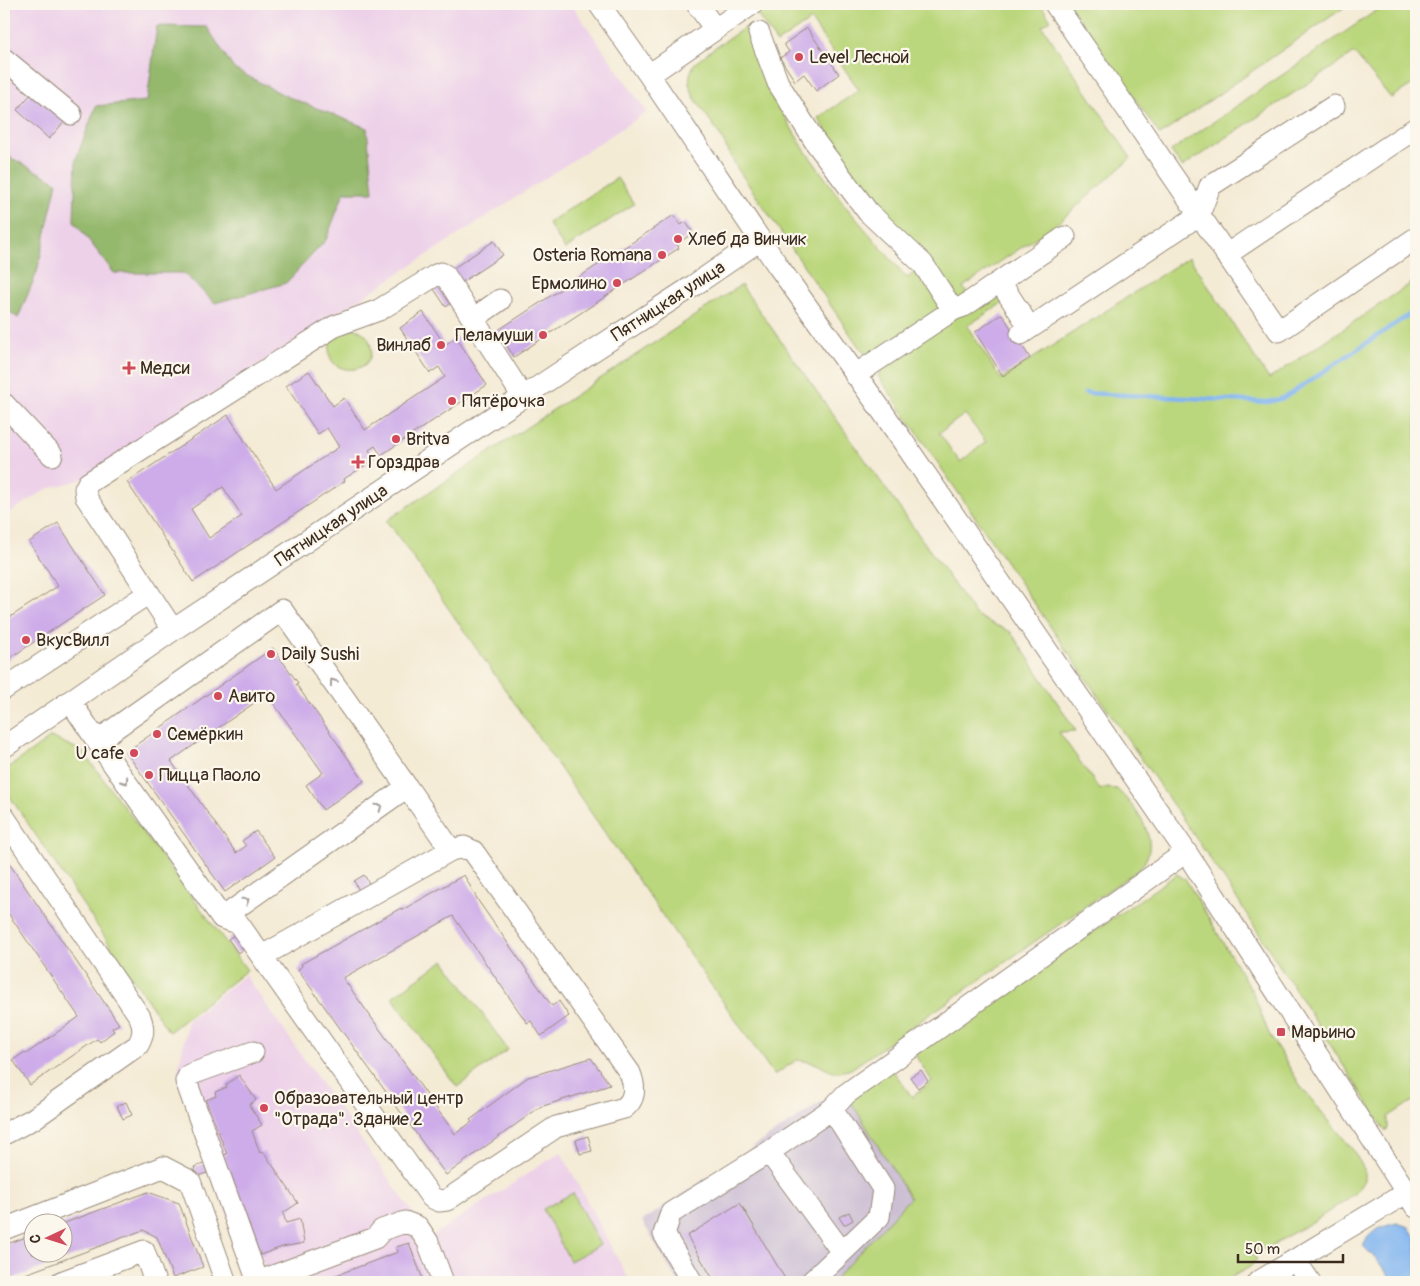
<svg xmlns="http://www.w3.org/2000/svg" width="1420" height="1286" font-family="Pangolin,sans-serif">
<rect width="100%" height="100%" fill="#fbf7ec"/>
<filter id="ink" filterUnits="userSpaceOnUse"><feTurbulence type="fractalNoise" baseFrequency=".02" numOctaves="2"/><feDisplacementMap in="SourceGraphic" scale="10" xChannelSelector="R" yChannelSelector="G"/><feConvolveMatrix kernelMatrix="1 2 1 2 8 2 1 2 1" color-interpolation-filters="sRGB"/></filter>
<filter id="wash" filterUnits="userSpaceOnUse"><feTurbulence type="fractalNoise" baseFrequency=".0096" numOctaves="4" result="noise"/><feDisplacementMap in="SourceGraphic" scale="20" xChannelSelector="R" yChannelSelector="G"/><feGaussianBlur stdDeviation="1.12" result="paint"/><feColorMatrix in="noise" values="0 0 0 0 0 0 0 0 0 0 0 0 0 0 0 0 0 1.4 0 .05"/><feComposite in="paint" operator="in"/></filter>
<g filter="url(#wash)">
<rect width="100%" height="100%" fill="#f4ebd5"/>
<path fill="#edd1e9" d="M4 4H571L647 112 83 479 47 489 4 516Z
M245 975 430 1237 561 1152 630 1282H276L265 1269 258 1248 242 1254 177 1077 188 1020Z"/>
<path fill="#ccbfd4" d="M842 1088 910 1198 832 1282H678L642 1221Z"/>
<path fill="#bbd77d" stroke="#7b804e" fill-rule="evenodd" d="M769 4H1040L1051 20 1042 26 1131 158 1059 222 963 287 970 298 959 305 866 191 818 118 859 90 811 20 777 43 756 13Z
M1069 4H1349L1160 135Z
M1386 4H1416V82L1391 98 1354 53 1182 167 1171 151Z
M749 25 766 86 804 149 847 208 907 278 917 271 943 307 871 358 859 347 737 168 720 135 694 97 689 84 690 74 694 64 714 48Z
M617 178 634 204 565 249 548 223Z
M1189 257 1269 379 1416 280V1101L1411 1102 1388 1117V1128L1386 1132 1226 882 878 376 884 365 996 291 1004 302 967 326 1001 379ZM965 414 986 442 960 462 939 433Z
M741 285 975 614C986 622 999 626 1011 632L1076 731 1059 732 1100 790 1103 788 1117 789C1133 805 1160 836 1145 861 1144 864 1140 867 1138 870L851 1069C834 1075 832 1072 817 1064 811 1062 803 1061 797 1060L774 1075 393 529 386 521Z
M354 328C362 331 368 335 370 343 381 379 315 379 332 338Z
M51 737 82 751 247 970 169 1032 4 788V771Z
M1177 874 1186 880 1253 993 1269 1034 1302 1088 1353 1150 1364 1169V1180L1356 1193 1316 1220 1289 1235 1271 1247 1251 1253 1257 1259 1250 1267 1223 1282H832L910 1198 850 1100 892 1069 912 1097 932 1081 915 1055Z
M444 960 508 1050 457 1087 392 997Z
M573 1193 600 1245 570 1261 543 1209Z"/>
<path fill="#94b86c" stroke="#687145" d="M157 26 207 27 234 69 286 96 367 128 373 192H344L326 240 286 283 215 303 183 273H114L74 221 76 159 96 106 147 101Z
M4 154 57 182 37 272 18 318 4 307Z"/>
<path fill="#83b6f0" stroke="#5f7087" d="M1397 1223 1409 1227 1416 1239V1282H1393L1378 1261 1363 1246C1368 1231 1383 1226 1397 1223Z"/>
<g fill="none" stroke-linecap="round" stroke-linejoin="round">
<path stroke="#83b6f0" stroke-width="4.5" d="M1085 393 1268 402 1284 398 1416 310"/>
</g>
<g id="blocks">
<path fill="#cdace9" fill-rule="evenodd" d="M807 28 839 74 816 91 804 74 795 81 780 58 789 52 784 44Z
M32 93 64 122 49 139 17 110Z
M674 215 680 225 686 222 693 233 677 244 679 248 514 357 497 331Z
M494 241 503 255 459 284 449 271Z
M442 283 454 301 446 307 434 289Z
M423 312 445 345 456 337 487 385 381 455 375 446 369 450 375 459 344 479 345 481 193 582 127 482 228 415 276 489 339 447 327 428 318 434 286 386 309 371 333 406 344 398 365 430 445 377 439 367 430 373 400 328ZM223 487 242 516 209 538 191 509Z
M1002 314 1030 358 1003 376 975 332Z
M58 523 105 595 4 662V621L58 586 29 542Z
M273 648 298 683 296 684 364 781 323 810 306 785 323 773 267 694 171 761 236 853 246 846 242 841 256 831 275 857 225 892 126 752Z
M4 856 119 1024 112 1028 114 1031 100 1042 97 1039 30 1085 13 1060 25 1052 26 1054 79 1017 4 907Z
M364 875 372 888 361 894 354 881Z
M464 875 479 902 552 1006 559 1001 569 1016 541 1036 531 1021 527 1023 453 916 343 978 455 1134 472 1122 470 1120 528 1077 591 1058 610 1085 540 1107 446 1175 298 970 302 966 301 964 401 908 402 910Z
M236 934 246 948 238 953 228 939Z
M921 1070 928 1081 918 1088 910 1077Z
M239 1075 256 1100 249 1105 262 1125 252 1131 260 1153 263 1151 298 1203 283 1213 286 1223 300 1219 304 1243 282 1247 260 1255 224 1155 227 1154 206 1100 216 1096 215 1092 227 1087 226 1085Z
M126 1102 132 1115 123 1119 117 1106Z
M588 1136 592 1151 580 1154 576 1140Z
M204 1164 207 1173 197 1176 194 1167Z
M148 1192 179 1203 203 1267 173 1278 157 1237 143 1230 4 1282V1245L32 1235V1254H62V1224Z
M740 1203 787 1282H715L687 1236Z
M849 1212 853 1220 844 1225 839 1217Z
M409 1243 424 1282H318L398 1252 396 1247Z"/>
</g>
</g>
<g filter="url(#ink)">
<use href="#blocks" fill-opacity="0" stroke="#988a7a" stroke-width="1"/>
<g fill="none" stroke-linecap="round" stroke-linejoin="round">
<defs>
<path id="minor" d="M599 4 649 75 778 266 882 411 1186 852 1416 1207
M697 4 715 29
M1055 4 1279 331 1416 238
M759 33 778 83 816 143 868 212 923 264 953 310 855 375
M4 59 71 114
M649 75 752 4
M1226 255 1416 128
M1000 282 1030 328
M500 300 473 319 523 397
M953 310 964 306 1065 237
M1021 334 1199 215 1210 186 1334 106
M4 404 52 455
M173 630 86 497 85 489 88 483 335 326 379 310 436 275 441 273 445 275 473 319
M4 689 149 593
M70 701 97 741 222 918 407 787 282 610 97 741
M4 747 173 630 568 367 693 286 760 240
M4 817 140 1017C144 1028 144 1035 138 1045L33 1119 4 1134
M222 918 238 923 431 1197 439 1201 447 1200 556 1127 624 1108C636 1099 635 1086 630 1073L473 851 464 847 451 850 407 787
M262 956 451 850
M253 1052 189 1075 186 1081 258 1282
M769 1152 842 1252
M4 1229 163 1167 190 1181 225 1280 220 1282
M1295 1260 1310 1282
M61 1282 144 1251 155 1282
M257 1282 375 1238 382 1230 405 1222 418 1227 428 1242 443 1282
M692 1282 664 1234 671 1213 769 1152 832 1109 846 1094 1186 852
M811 1282 879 1217 883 1189 832 1109
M1258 1282 1406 1193"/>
</defs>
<use href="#minor" stroke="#988a7a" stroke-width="23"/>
<use href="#minor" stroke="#fff" stroke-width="21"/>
</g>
<defs><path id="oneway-chevron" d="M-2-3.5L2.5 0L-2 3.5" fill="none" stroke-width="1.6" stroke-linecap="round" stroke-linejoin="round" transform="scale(1.25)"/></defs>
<g stroke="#a79f9a">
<use href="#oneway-chevron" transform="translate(333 682) rotate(-125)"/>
<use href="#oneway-chevron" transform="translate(125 781) rotate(55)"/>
<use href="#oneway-chevron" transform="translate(379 807) rotate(-35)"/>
<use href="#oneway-chevron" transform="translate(246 901) rotate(-35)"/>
</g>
</g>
<g fill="#d1495b" stroke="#fbf7ec" stroke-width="2">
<circle cx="799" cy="57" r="5"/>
<circle cx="678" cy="239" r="5"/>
<circle cx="662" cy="255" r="5"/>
<circle cx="617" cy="283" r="5"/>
<circle cx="543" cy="335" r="5"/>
<circle cx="441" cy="345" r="5"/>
<path d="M126.5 360.5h5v5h5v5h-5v5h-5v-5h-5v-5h5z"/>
<circle cx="452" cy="401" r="5"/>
<circle cx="396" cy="439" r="5"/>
<path d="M355.5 454.5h5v5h5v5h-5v5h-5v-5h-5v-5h5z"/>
<circle cx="26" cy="640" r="5"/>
<circle cx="271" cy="654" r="5"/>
<circle cx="218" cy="696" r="5"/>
<circle cx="157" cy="734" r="5"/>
<circle cx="134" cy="753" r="5"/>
<circle cx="149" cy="775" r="5"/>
<rect x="1276" y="1027" width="10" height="10" rx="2.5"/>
<circle cx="264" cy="1108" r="5"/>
</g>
<g text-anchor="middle" stroke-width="4.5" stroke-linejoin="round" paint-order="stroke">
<g font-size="18" fill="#3b2a1e" stroke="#fbf7ec" text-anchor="start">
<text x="809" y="63">Level Лесной</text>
<text x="688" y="245">Хлеб да Винчик</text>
<text x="652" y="261" text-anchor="end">Osteria Romana</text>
<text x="607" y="289" text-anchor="end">Ермолино</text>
<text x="533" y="341" text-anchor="end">Пеламуши</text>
<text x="431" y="351" text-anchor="end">Винлаб</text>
<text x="140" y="374">Медси</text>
<text x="462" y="407">Пятёрочка</text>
<text x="406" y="445">Britva</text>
<text x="368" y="468">Горздрав</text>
<text x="36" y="646">ВкусВилл</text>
<text x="281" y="660">Daily Sushi</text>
<text x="228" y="702">Авито</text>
<text x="167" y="740">Семёркин</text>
<text x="124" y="759" text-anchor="end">U cafe</text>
<text x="159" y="781">Пицца Паоло</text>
<text x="1291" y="1038">Марьино</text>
<text x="274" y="1104">Образовательный центр<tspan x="274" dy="21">"Отрада". Здание 2</tspan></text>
</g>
<g font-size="18" fill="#3b2a1e" stroke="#fbf7ec">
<text transform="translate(668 301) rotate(-33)" y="6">Пятницкая улица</text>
<text transform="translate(331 525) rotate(-34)" y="6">Пятницкая улица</text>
</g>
</g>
<rect width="1420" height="1286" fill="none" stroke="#fbf7ec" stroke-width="20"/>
<g transform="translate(48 1238) rotate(266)"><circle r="24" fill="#fbf7ec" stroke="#aea59a"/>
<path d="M0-4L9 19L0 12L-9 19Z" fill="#d1495b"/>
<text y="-8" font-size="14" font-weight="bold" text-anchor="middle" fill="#3b2a1e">С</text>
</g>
<path d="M1238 1254v8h105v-8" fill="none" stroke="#3b2a1e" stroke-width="2.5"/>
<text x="1245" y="1254" font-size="15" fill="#3b2a1e" stroke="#fbf7ec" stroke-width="4" paint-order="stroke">50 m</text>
</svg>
